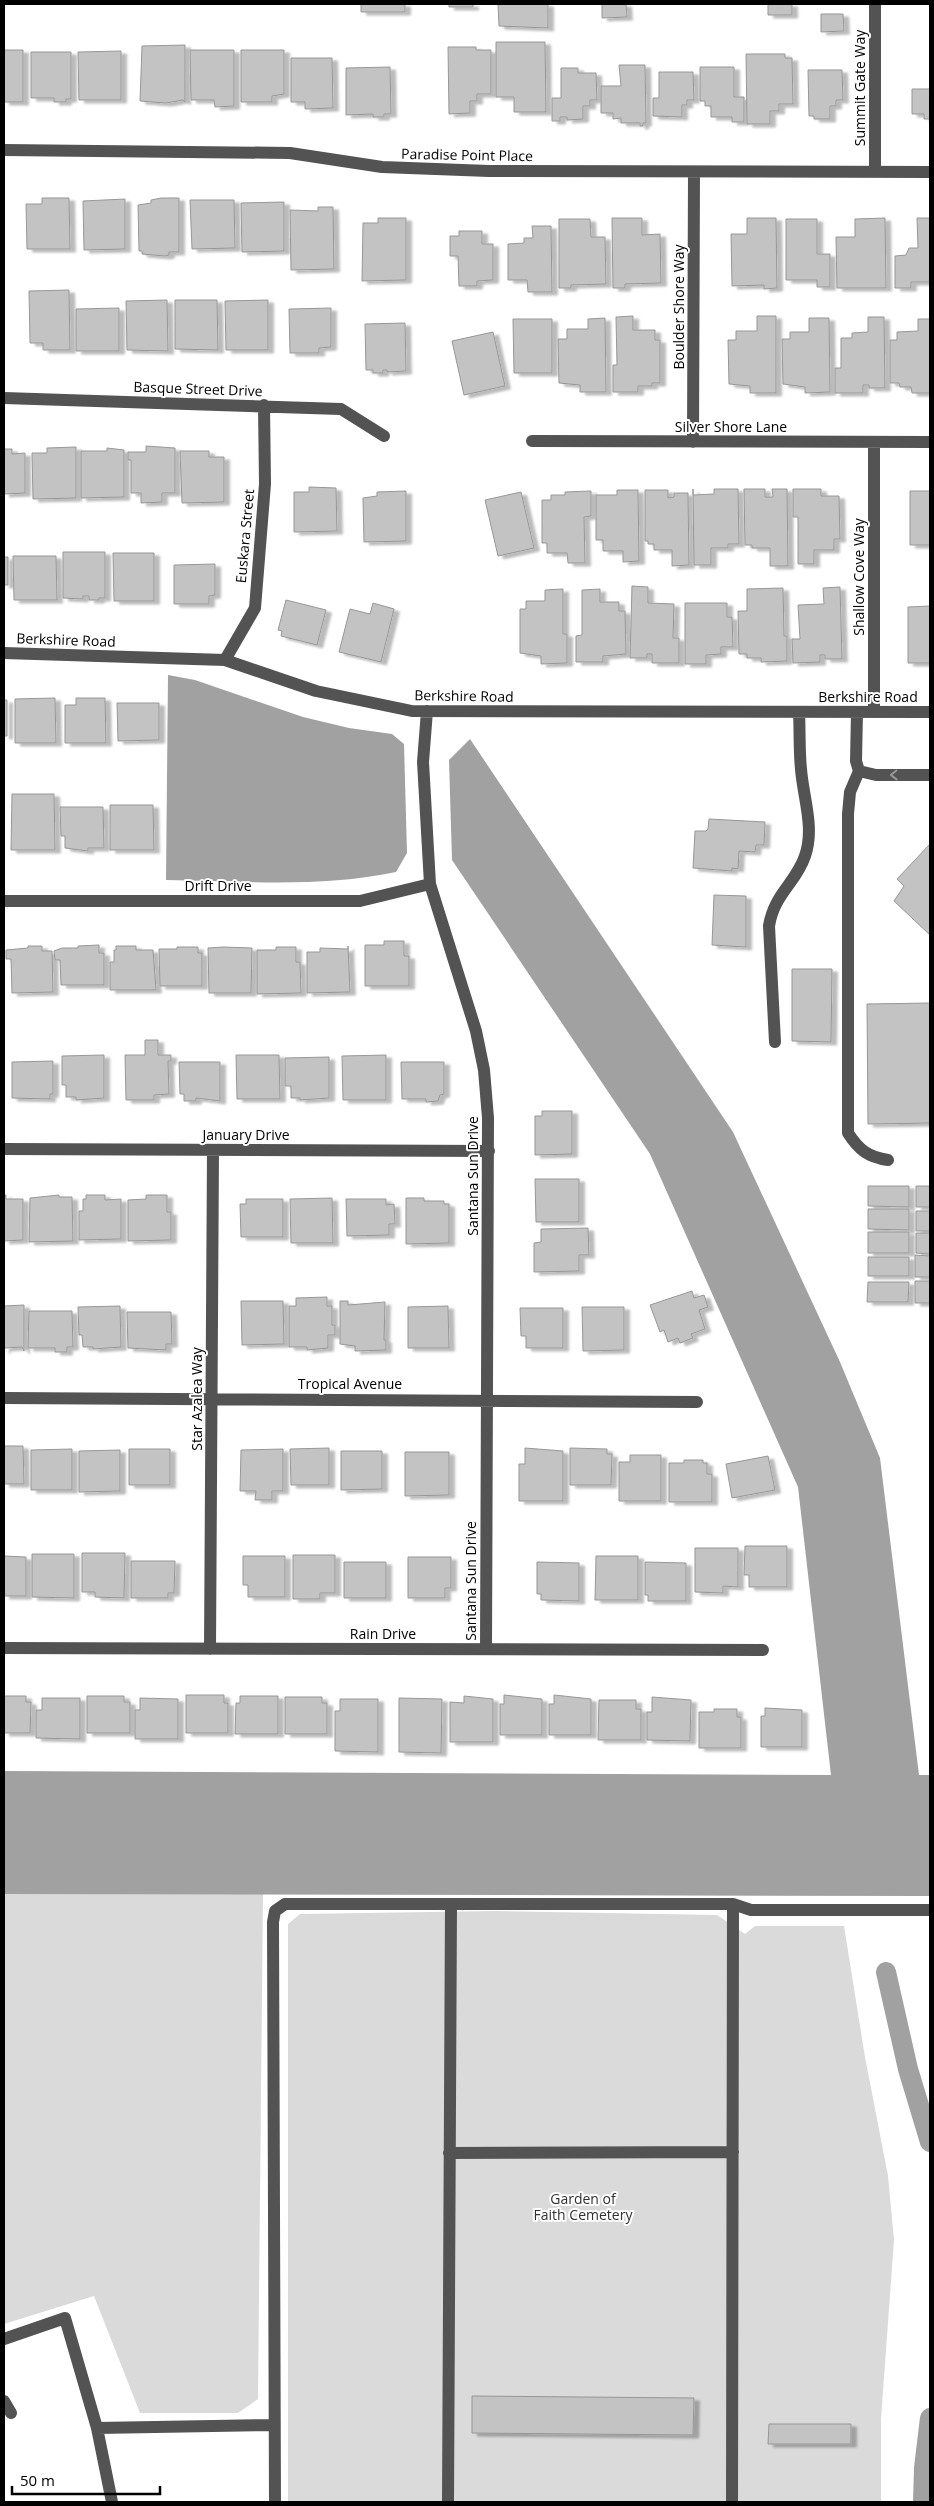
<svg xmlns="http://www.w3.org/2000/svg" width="934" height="2506" font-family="'Open Sans',sans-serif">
<defs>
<filter id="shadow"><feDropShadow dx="5.5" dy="3" stdDeviation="1" flood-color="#0004"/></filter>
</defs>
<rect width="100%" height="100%" fill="#fff"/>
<path fill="#dadada" d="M4 1894H263L258 2399 238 2413H140L94 2296 4 2324Z
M495 1911 717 1915 745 1934 755 1926H844L865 2057 888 2176 894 2240 881 2419V2502H288V1924L300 1914Z"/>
<path fill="#a1a1a1" d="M168 675 195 680 303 717 349 728 392 734 404 744 407 853 396 872C321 888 242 881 166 880Z
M470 739 733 1132 840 1362 880 1458 919 1775H930V1896L4 1894V1771L831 1775 798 1487 650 1154 452 860 449 760Z"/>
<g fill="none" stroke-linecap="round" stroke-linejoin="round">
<path stroke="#a1a1a1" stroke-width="20" d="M886 1972 908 2069 930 2142
M923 2502 924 2468 930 2418"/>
</g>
<path fill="#c3c3c3" stroke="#979797" filter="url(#shadow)" d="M361 4H405V12H361Z
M449 4H473V7H449Z
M498 4H548V28L499 26Z
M602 4H626L627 17 602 18Z
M768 4H792V15H768Z
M821 14H843L844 31 821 32Z
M496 42H545L546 112H514V97H496Z
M185 45V102L183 100 166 103 140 101 142 46Z
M448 47H476V50H491V94H477V101H470V113L449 114Z
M4 50H23V102H4Z
M190 50H234V106L215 107 214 100H191Z
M241 50H284V94L272 96V102H241Z
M121 51V100H79L78 52Z
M31 52H71V99H66V102H54V98H31Z
M746 54H785V58H792L793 104H779V111H770V124H747Z
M291 58H332L333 108 305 109V102H291Z
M619 65H645L646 123H643V126H640V123H621V118L613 119V113H601V86H621Z
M390 67 391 114H384V117H373V114L346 115V68Z
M700 67H734V97H744V122H732V117H711V106H705V101H700Z
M561 68H578V73H596L597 100H590V106H583V119L567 120V117H560V121H552V98H561Z
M808 70H842L843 100H836V106H830V119H814V116H809Z
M659 72H693L694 100H687V105H682V117L653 116V98H659Z
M912 89H930V119H924V114H912Z
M42 198H69L70 249H27L26 204H42Z
M161 198H179V252H169V255L165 256 142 254V251H139L138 205 151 203V200Z
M125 199V249L84 250 83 201Z
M190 200H234L235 248 192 249Z
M284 202V251L242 252 241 203Z
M318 207H333L334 269 291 270 290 210 318 211Z
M378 218H406V280L362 281 363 223H378Z
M612 218H642V235L660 234 661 283 625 284V288H613Z
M747 218H776L777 288 764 289V285L732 286 731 234H747Z
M885 218 886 288H837L836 237H855V219Z
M917 218H930V282H911V288H895V256L906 255 909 248H918Z
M559 219H590L591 237H605L606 284 571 285V288H559Z
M786 219H817V254H830V287H817V280H786Z
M532 226H551L552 292H528L527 280H508V244L524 243V238H533Z
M459 231H482V244H493V280L477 281V286H459L458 256H450V236H459Z
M69 290 70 350H43V343H30L29 291Z
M167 300 168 351 127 350 126 301Z
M175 300H217L218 350 175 349Z
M268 300V350H226L225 301Z
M119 308V351H76V309Z
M331 308V347L319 348V353H290L289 309Z
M633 316V330H655V340H660V383H652V386H638V392H613V365H617L616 317Z
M757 316H776V393H750V386L729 384 728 340H736V331H757Z
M868 317H884L885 388H869V385H863V393H835V368H841V338H852V333L868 332Z
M605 318 606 392H580V385L559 383 558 339H567V329H588V319Z
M809 318H829L830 392 805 393V387L783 384 782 339H790V332H809Z
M513 319H552V373H514Z
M918 319H930V393H912L911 387H900L899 383H890V340H897V332L918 331Z
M405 323 406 371 387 372V370H383V373H373V370H366L365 324Z
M493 332 505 386 464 395 452 341Z
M146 446 175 448V493H162V502L141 503V493H131V460H128V452H146Z
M76 447V498L33 499 32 453H47V448Z
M107 448 124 450V497L81 498V451H107Z
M4 449H12V454L25 453V493L4 494Z
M180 451H209V457H224V502L182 503Z
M309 487 336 488 337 531 294 532V492H309Z
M693 489V495L714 494V489H738L739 544H728V548H711V565H694Z
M744 489H765V497H773L772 489H787L788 566H770V548H752V545H745Z
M793 489H821V496H839L840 539H834V550H814V564H798V517H793Z
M617 490H638L639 561 623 562V551H603V540H596V495H617Z
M645 490H668V498L674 497V493H688L689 565 672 566V550H654V544H648V541H645Z
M406 491V541L364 542 363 498 377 496V492Z
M591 491V516L584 517 585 563H568L567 553H547V543H542V500H551V495H565V492Z
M910 491H930V545H910Z
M521 492 534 548 498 556 485 500Z
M63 552H105V598H99V600H89V596H83V599L63 598Z
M113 553H154V601H114Z
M13 556H56L57 600H14Z
M4 557H8V585H4Z
M215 564V595L209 596V604H174V565Z
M632 586 648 587V603L674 604 673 638H679V663H652V654H647V658H630Z
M840 587 842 659H825V655H820V662L793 663 792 639H800L798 605 824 604 823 588Z
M783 588 784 636H787V661L761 662V658H747V654H739L738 611H747V589Z
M563 589V634H567V663L541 664V656L520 653V609H526V601H545V590Z
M600 589V602H619V611H625L626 654 603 656V662H576V636L582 635V590Z
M286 600 326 610 317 645 281 636 282 631 278 630Z
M373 603 394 609 381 662 339 652 350 609 370 614Z
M685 603H727V617H732L733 647H721V654L706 655V664H685Z
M930 606V663H908V607Z
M55 698 56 743H15V699Z
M76 698H105L106 743H65V705H76Z
M4 700H7V736H4Z
M117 703H159V740L118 741Z
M12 794H54L55 850H11Z
M110 805H153L154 850H110Z
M60 807H103L104 848H88V851L65 848V836H61Z
M709 819 765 822 764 845H756L755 852 739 851 738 869 732 868V871L693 868 695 831H706L708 829Z
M930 844V935L894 901 904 886 897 879Z
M714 895 746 896V947L712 945Z
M384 941H404V956H409V986H365V945H384Z
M99 945V953H104V985H61L60 960H55L54 951 62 948H78V946Z
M28 946H42V951H52L53 992 12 993 11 959H6V950L28 948Z
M116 946H136V950H153L156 990H110V962H114V950H116Z
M348 946 350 992 307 993V952H320V948L348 949Z
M177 947H198V953H202V986H160L159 949H177Z
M223 947 252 948 251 993H209L208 948Z
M276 947H296V962H300L301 993 257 994V950H276Z
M792 969H832L831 1042 792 1041Z
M930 1003V1123L868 1124 867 1004Z
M145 1040H158V1055H171V1061H168L169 1094 154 1095V1100H126L125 1055H145Z
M104 1055V1098L76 1100V1097H66V1085H62V1056Z
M236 1055H279L280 1099H237Z
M386 1055V1100H343L342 1056Z
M329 1057V1098L300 1100V1098H291V1086H285V1058Z
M53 1061V1094H50V1099L12 1098V1062Z
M220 1062V1101L196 1098V1101H184V1094H180L179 1062Z
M401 1062H444V1094L440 1095 438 1101 426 1102V1099H402Z
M542 1111H572V1154L535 1155V1116H542Z
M535 1179H579V1222H536Z
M868 1186H909V1207L868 1206Z
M916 1186H930V1207H916Z
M4 1195H6V1199H23V1240L4 1241Z
M59 1195V1197H72L73 1241 29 1242 30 1198Z
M86 1195H105V1200L121 1199V1239L79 1240V1211H83V1199H86Z
M146 1195H167V1212H171V1240L128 1241V1200L146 1199Z
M332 1198 333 1243H291L290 1199Z
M406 1198H424V1201H444V1204H449V1243L406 1244Z
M246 1199H283V1237H241L240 1204H246Z
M346 1199H386V1205L394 1204 395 1224H389V1235L347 1236Z
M868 1209H909V1230L868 1229Z
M916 1211H930V1231H916Z
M588 1228 589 1255H579V1271L534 1272V1243L541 1242V1229Z
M868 1232H909V1253H868Z
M916 1233H930V1254L916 1253Z
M915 1255 930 1256V1277H915Z
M868 1257H909V1276H868Z
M915 1281H930V1303H915Z
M868 1282H909L908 1302H867Z
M692 1291 694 1298 704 1295 708 1307 699 1310 705 1329 691 1334 693 1338 680 1343 678 1338 668 1342 664 1330 660 1332 650 1305Z
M327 1297V1306H332V1325H335V1335H328V1348L307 1350V1347H289V1306H296V1298Z
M241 1301H283L284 1344 242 1345Z
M340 1301H348V1305L385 1302 384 1340H386V1350L355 1351V1346L340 1344Z
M24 1305V1351L22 1347 5 1348 4 1351V1306Z
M120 1306 121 1347 93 1349V1347H83L82 1335H79L78 1307Z
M448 1306 449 1348H408V1307Z
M582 1307H624V1350L583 1351Z
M520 1308H563V1348H526V1336H521Z
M29 1311H72L73 1347H67V1352H55V1348H28Z
M127 1312H171L172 1344H166V1350L128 1348Z
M4 1446H23L24 1484H4Z
M329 1448V1485H291L290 1449Z
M525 1448 563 1451V1501H519V1464H525Z
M570 1448 607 1449V1454H612L611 1485H570Z
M72 1449V1490H31V1450Z
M129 1449H170V1485H129Z
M283 1449V1491H272V1500H255L256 1491H240L241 1450Z
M120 1450V1491L79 1492V1451Z
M341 1451H382V1489L341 1490Z
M405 1452H449V1495L405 1496Z
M630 1455H661V1501H619V1462H630Z
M768 1456 775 1490 732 1498 726 1464Z
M684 1460H703V1463H707V1474H712V1502H669V1463H684Z
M745 1546H787V1587H749V1575H744Z
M695 1548H738V1587L723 1586V1593L695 1592Z
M82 1553H125L124 1598 95 1597V1592H82Z
M32 1554H74V1598L32 1597Z
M293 1555H335V1593H320V1599H293Z
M4 1556 26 1557V1596H4Z
M243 1556H285V1597H248V1585H243Z
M596 1556H638V1600H595Z
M408 1557H451V1588H445V1598H408Z
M131 1561H175L174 1593H168V1598H131Z
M344 1562H386V1598H344Z
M537 1562 579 1563V1601L541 1600V1594H537Z
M645 1562 686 1563V1601H648V1595H645Z
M186 1695H224V1703H228V1733H186Z
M504 1695 542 1699V1735H500V1704H504Z
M554 1695 591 1699V1735H549V1704H554Z
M4 1696H26V1702H31L30 1733H4Z
M87 1696H124V1702H130V1733H87Z
M240 1696H278V1734H235L236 1703H240Z
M464 1696 493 1699V1742H450V1702L464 1703Z
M285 1697H322V1703H327V1734H285Z
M652 1697 691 1700 690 1741 647 1740V1712H652Z
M42 1698H80V1739L36 1738V1710H42Z
M140 1698 178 1699V1739H135V1710H140Z
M399 1698 442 1699 441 1753 399 1752Z
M340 1699H378V1752L335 1751V1711H340Z
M599 1700H636V1709H641V1740H598Z
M765 1708 802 1710V1747H761V1716H765Z
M714 1709H737V1717H741V1748H699V1712H714Z
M472 2396 694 2398 693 2435 472 2433Z
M769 2424H851V2444H768Z"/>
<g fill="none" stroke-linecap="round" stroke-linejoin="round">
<path stroke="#535353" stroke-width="12" d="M4 150 290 153 382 167 489 171 930 172
M875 172V4
M4 398 341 409 384 436
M532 441 930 442
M693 442 694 172
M4 653 225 660 316 691 412 711 930 712
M225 660 255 608 265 484 264 405
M427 711 423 762 430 884 476 1031 484 1070 488 1118 486 1649
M857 712 856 761 859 771 850 792 848 814V1133C859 1150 868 1157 888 1160
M874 712V442
M859 771 876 775H930
M4 901H360L430 884
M775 1042 769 926C774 894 796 883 805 856 815 828 803 797 801 769 799 750 800 731 799 712
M4 1149 489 1151
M4 1398 697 1402
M4 1648 763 1650
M210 1649 213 1150
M449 2153 733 2152
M4 2339 65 2318 97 2428
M4 2401 11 2413
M112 2502 97 2428 273 2425
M275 2502 273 1922 275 1911 285 1904H733L751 1910H930
M448 2502 451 1904
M732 2502 733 1904"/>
</g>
<defs><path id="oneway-chevron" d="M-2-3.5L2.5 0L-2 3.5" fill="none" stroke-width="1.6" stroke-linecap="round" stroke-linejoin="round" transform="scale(1.25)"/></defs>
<use stroke="#989898" href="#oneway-chevron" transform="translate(894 775) rotate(179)"/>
<g text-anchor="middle" stroke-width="4" stroke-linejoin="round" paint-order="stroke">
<g font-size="14" fill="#000" stroke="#fff">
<text transform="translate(860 88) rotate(-90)" y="5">Summit Gate Way</text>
<text transform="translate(467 155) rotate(1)" y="5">Paradise Point Place</text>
<text transform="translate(679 307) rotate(-90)" y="5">Boulder Shore Way</text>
<text transform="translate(198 389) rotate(2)" y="5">Basque Street Drive</text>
<text x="731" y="432">Silver Shore Lane</text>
<text transform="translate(245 536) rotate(-85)" y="5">Euskara Street</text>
<text transform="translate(859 577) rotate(-90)" y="5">Shallow Cove Way</text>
<text transform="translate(66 640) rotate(2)" y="5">Berkshire Road</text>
<text transform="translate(464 696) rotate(1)" y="5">Berkshire Road</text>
<text x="868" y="702">Berkshire Road</text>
<text x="218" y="891">Drift Drive</text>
<text x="246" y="1140">January Drive</text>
<text transform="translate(473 1176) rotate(-90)" y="5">Santana Sun Drive</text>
<text x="350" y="1389">Tropical Avenue</text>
<text transform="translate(197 1399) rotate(-90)" y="5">Star Azalea Way</text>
<text transform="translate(471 1581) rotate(-90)" y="5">Santana Sun Drive</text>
<text x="383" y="1639">Rain Drive</text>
</g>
<g font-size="14" fill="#313131" stroke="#fff">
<text x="583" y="2204">Garden of<tspan x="583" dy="16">Faith Cemetery</tspan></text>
</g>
</g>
<rect width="934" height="2506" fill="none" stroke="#000000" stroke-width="10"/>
<path d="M12 2486v8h148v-8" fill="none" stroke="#000000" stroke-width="2.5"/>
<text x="20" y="2486" font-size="15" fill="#000000" stroke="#ffffff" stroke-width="4" paint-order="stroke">50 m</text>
</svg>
